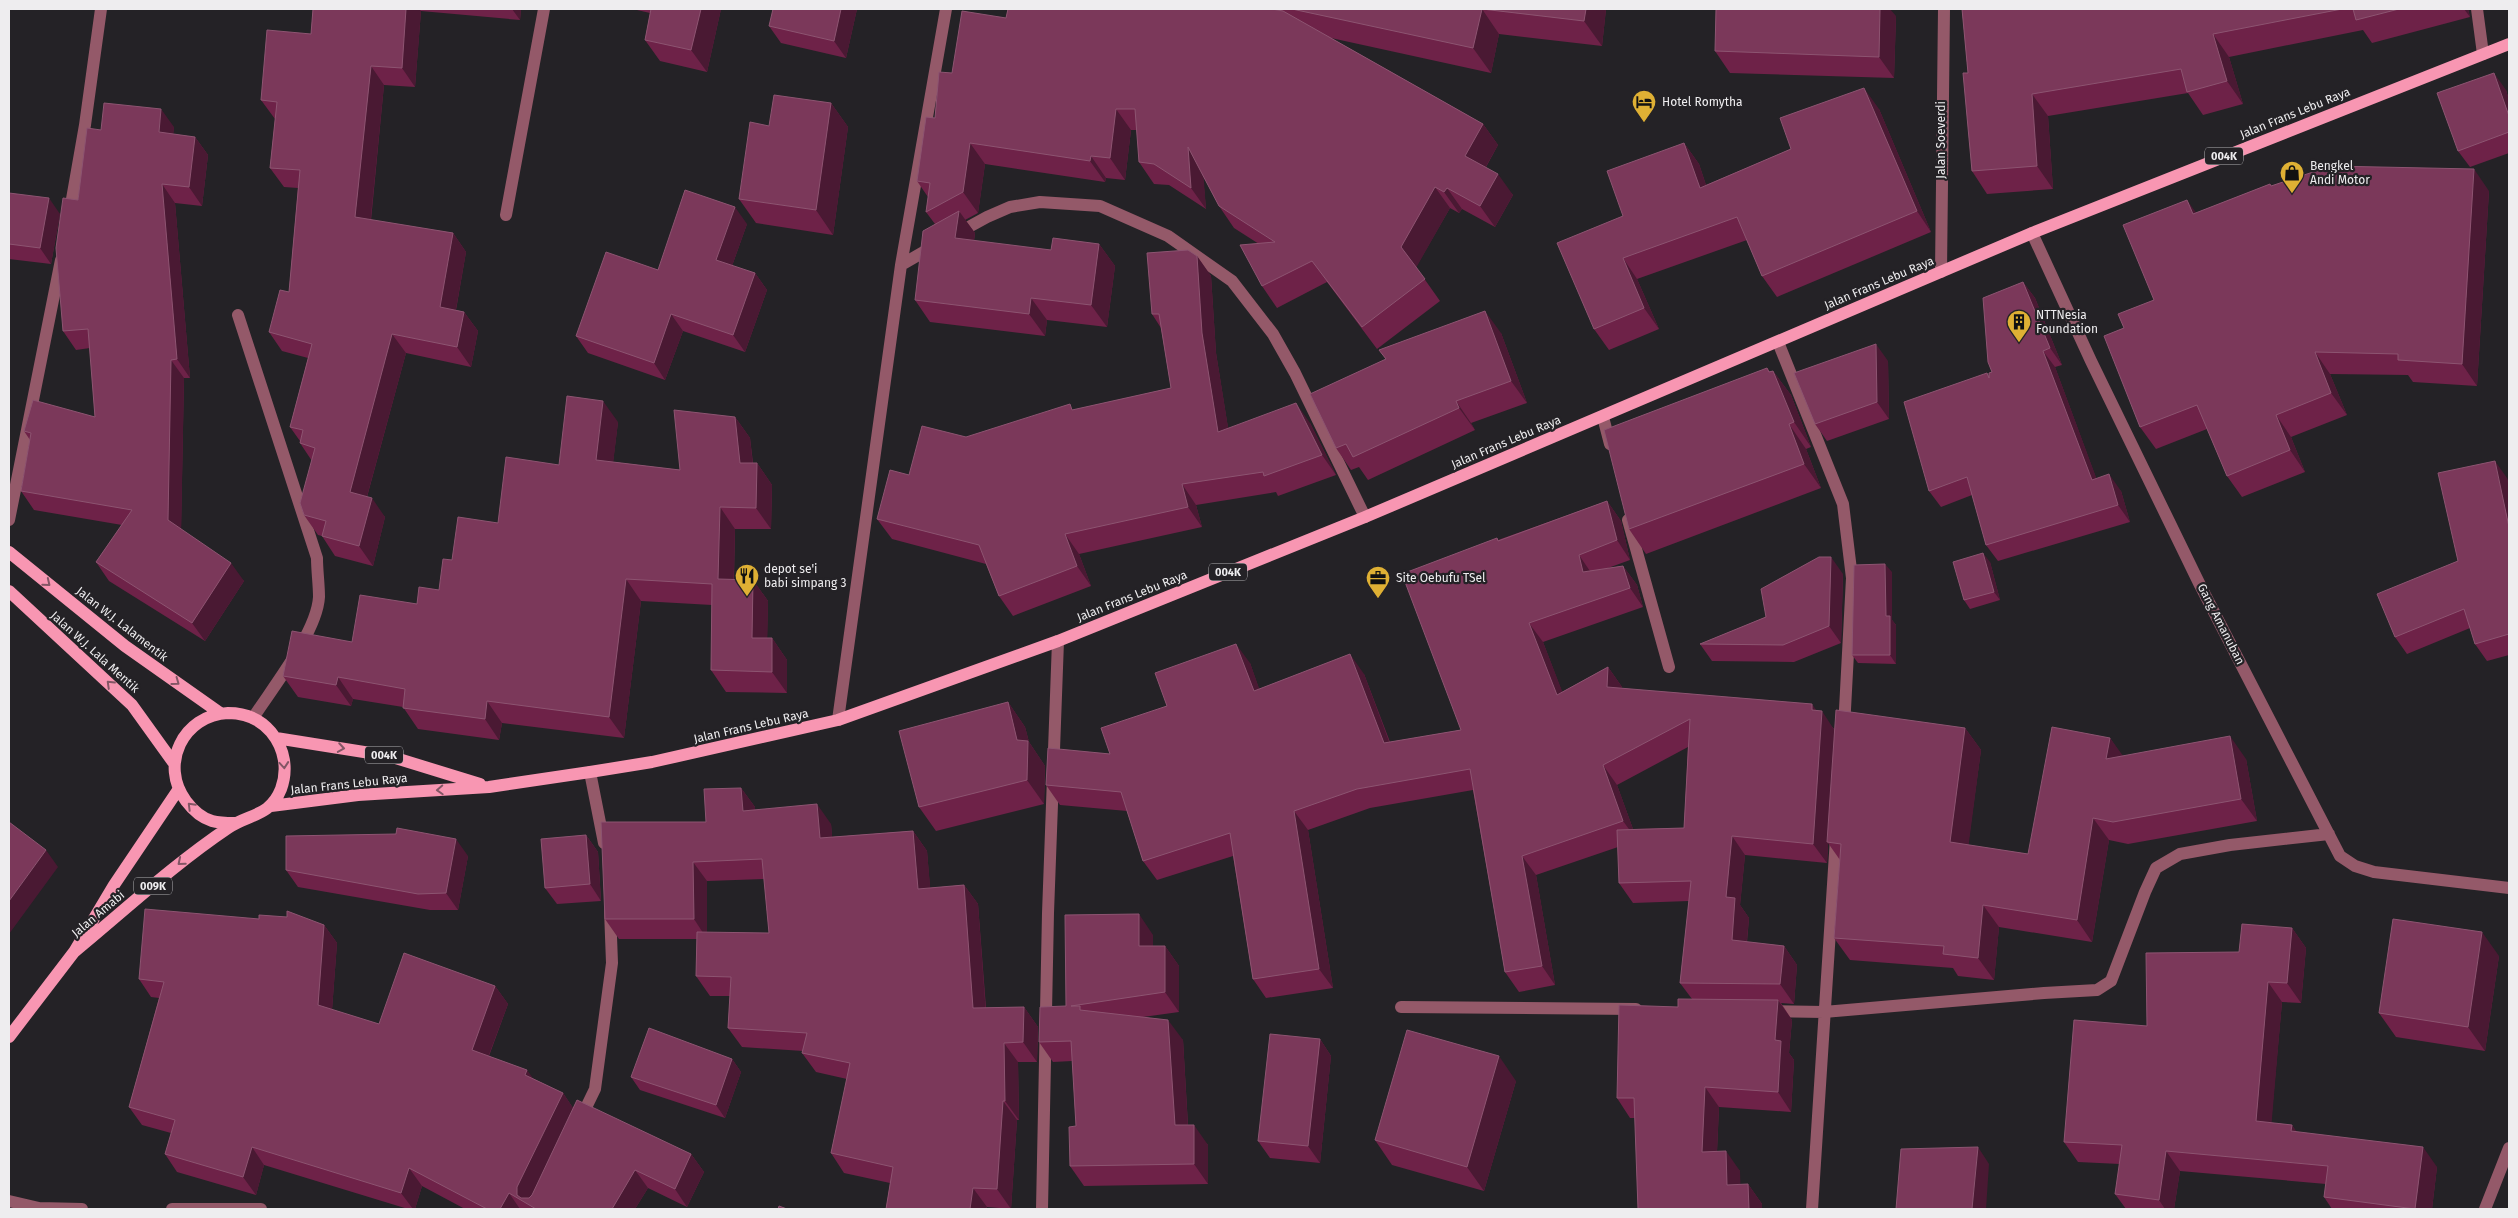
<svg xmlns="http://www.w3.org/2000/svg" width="2518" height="1218" font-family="'Fira Sans',sans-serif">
<rect width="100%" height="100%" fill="#242226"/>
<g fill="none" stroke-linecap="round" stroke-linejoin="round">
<path stroke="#945969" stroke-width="12" d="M2477 9 2483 54
M506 215 544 9
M69 216 85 125 101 9
M2032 233 2091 361 2200 585 2340 856 2355 866 2374 872 2509 888
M956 234 987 217 1010 207 1040 202 1100 206 1168 236 1232 281 1273 334 1295 373 1365 517
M901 265 934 246
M1941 272 1944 9
M238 315 317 558C317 571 319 584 319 597 317 632 273 687 253 718
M1778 342 1843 504 1852 578 1844 728
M1603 417 1610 444
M9 520 61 260
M1628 520 1669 667
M838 720 901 265 946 9
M590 772 604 843
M1401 1007 1636 1009
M1771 1011 1824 1012 2044 993 2097 990 2111 981 2145 892 2156 868 2180 854 2230 845 2329 834
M580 1120 595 1089 612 963 610 910
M9 1201 39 1208 82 1209
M172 1209H261
M1042 1209 1048 913 1058 641
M1812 1209 1836 838
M2485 1209 2509 1148"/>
<path stroke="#f896b2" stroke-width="12" d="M9 552 125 646 220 713
M9 591 132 705 173 762
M276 738 389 756 480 784
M271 806 358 795 489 787 590 772 652 762 838 720 1058 641 1365 517 2032 233 2509 44
M74 952C125 910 173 865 228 828 248 814 270 817 281 789 288 770 285 749 271 732 260 719 245 713 228 713 183 715 159 765 186 801 192 809 202 818 212 821 219 823 228 823 235 823
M9 1037 74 952 114 885 178 790"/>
</g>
<path fill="#6e2248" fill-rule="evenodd" d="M313 9H521L520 20 421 11 415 87 384 85 371 220 453 233 466 252 456 310 464 312 478 331 471 367 406 353 367 497 385 517 373 566 335 556 322 536 318 535 304 515 312 461 300 443V441L290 427 308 358 282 351 269 332 289 292 298 188 284 187 270 168 275 119 261 100 311 34Z
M636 9H721L707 72 660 61 645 40 650 13 637 10Z
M857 9 846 58 781 43 769 26Z
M1008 9H1606L1602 46 1499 34 1491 73 1331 38 1483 124 1498 145 1486 167 1513 195 1495 227 1462 209 1459 213 1450 208 1416 267 1440 301 1377 349 1327 282 1277 308 1262 286 1259 244 1234 228 1219 206 1203 176 1206 209 1169 185 1154 184 1139 162 1137 130H1131L1125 180 1106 178 1105 182 985 164 978 213 965 220 975 233 974 241 1051 250 1099 244 1115 266 1107 327 1047 320 1045 336 930 322 915 300 935 224 926 212 928 197 917 181 935 118 952 73 1006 18Z
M1962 9H2468L2470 17 2372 43 2363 30 2229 57 2243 104 2203 115 2188 93 2048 116 2053 189 1987 194 1972 171 1968 73Z
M1896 16 1894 78 1730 73 1715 51Z
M2506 90 2509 100V153L2470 167 2458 151Z
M831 103 848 127 833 235 756 223 739 199 769 126Z
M1879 109 1931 232 1777 297 1762 276 1747 240 1637 279 1659 329 1609 350 1594 329 1623 216 1684 143 1699 164 1706 185 1791 149Z
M174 127 173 134 195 137 208 155 202 206 175 203 190 378H184L181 529 244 581 205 641 109 581 96 562 122 525 34 510 21 491 30 440 24 431 95 417 90 348 76 350 63 331 78 200Z
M2270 184 2271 186 2489 191 2477 386 2413 382 2408 375 2330 374 2347 415 2291 437 2305 472 2242 497 2227 476 2207 429 2156 449 2140 427 2124 328 2154 300 2196 213Z
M9 193 60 214 51 264 9 259Z
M747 224 732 266 755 273 767 290 745 352 683 331 665 380 588 353 576 336 658 270Z
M1197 256 1211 276 1216 353 1228 428 1310 423 1336 475 1278 496 1276 492 1196 505 1202 527 1079 554 1091 586 1013 616 999 596 986 564 892 539 877 519 909 475 966 437 1074 410 1171 388 1161 328 1152 314Z
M2023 282 2035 298 2062 365 2055 367 2096 478 2121 491 2130 522 1998 561 1986 545 1972 495 1941 507 1929 491 1987 373 1989 376 1992 372Z
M1501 333 1527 403 1471 423 1475 430 1368 480 1359 467 1351 470 1336 448 1386 359 1379 350Z
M1888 361 1889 419 1827 441 1815 424Z
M1767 368 1770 372 1773 371 1791 395 1811 447 1806 449 1821 488 1646 554 1629 529Z
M735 417 750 438 753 463H757L772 485 771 529H735L734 579 753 580 768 601 767 638H772L787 660V693L726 692 711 670 712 605 641 601 624 738 502 723 499 740 418 729 403 707 353 699 351 706 298 697 283 676 352 642 417 604 439 590 452 560 498 523 559 465 618 422 613 462 680 470Z
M2507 478 2509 488V655L2487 661 2475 644 2470 628 2407 654 2395 637 2458 561Z
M1607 501 1621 521 1630 560 1608 568 1623 566 1637 585 1643 607 1543 642 1562 692 1608 667 1622 687 1621 688 1816 710 1835 730 1965 728 1981 750 1968 845 2028 854 2110 738 2122 756 2246 759 2257 821 2128 844 2109 840 2092 942 1999 927 1994 980 1958 976 1953 968 1850 960 1834 938 1840 860 1828 843 1827 863 1745 855 1740 905 1749 918 1747 942 1784 946 1797 965 1794 1004 1781 1003 1792 1020 1789 1053 1794 1060 1791 1112 1719 1107 1717 1152 1740 1171V1185L1748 1184 1762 1204V1209H1638L1635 1118H1630L1617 1098 1678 1007 1692 999 1680 983 1689 901 1633 903 1619 883 1618 847 1536 875 1555 985 1519 992 1505 972 1473 790 1370 808 1308 830 1333 988 1266 998 1253 979 1233 856 1157 880 1143 861 1127 811 1060 805 1046 785 1110 754 1167 706 1250 663 1259 689 1364 674 1390 742 1461 730 1497 538 1498 540ZM1688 747 1684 828 1633 829 1617 785Z
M1990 562 2000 600 1970 609 1964 600Z
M1892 572V620L1896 625V664L1858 663 1852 655Z
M1843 574 1841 643 1794 662 1712 661 1700 644 1766 617Z
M1008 702 1025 727 1029 742 1045 766 1044 804 936 831 919 807Z
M741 788 755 807V810L831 824 832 837 913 831 927 851 930 888 964 885 978 904 986 1008 1024 1007 1038 1027 1037 1062H1018L1019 1120H1017L1011 1209 987 1207 986 1209H886L890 1183 844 1173 831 1153 847 1079 816 1072 802 1053 803 1051 742 1047 728 1028 730 996H710L696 976 697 939H619L605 919ZM764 879 769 933H707V881Z
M586 835 598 852 601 901 557 904 545 888Z
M468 856 458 910H430L298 887 286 870Z
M324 925 337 943 332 1010 379 1024 495 986 508 1004 489 1056 534 1079 563 1093 573 1108 691 1154 704 1172 687 1207 648 1188 635 1209H465L422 1186 415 1209H408L264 1165 256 1195 177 1172 165 1154 171 1133 142 1125 129 1107 159 998 151 997 139 979Z
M2292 928 2306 948 2301 1003 2282 1002 2271 1123 2292 1125 2296 1132 2437 1167 2432 1209H2332L2324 1197 2326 1184 2180 1171 2174 1209H2126L2115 1194 2120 1164 2078 1162 2064 1142 2147 1026 2239 952Z
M1153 935V946H1165L1179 966V1012L1143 1017 1183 1040 1188 1125 1208 1145V1184L1084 1186 1070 1166 1076 1126 1072 1061 1053 1062 1039 1042 1066 1006Z
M2499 956 2485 1051 2396 1037 2379 1013Z
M1320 1039 1331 1056 1320 1163 1270 1158 1258 1141Z
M732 1059 741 1072 725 1118 640 1090 631 1077Z
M1516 1081 1484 1191 1392 1165 1375 1140Z"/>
<path fill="#4a1933" d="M406 9H419L421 11 415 87 402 68Z
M512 9H521L520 20Z
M701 9H721L707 72 691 50Z
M841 9H857L846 58 834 41Z
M1482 9 1499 34 1491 73 1473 48Z
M1586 9H1606L1602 46 1584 21Z
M1880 9H1890L1896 16 1894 78 1879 57Z
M2464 9H2468L2470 17Z
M2213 34 2229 57 2243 104 2227 81Z
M371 66 384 85 369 236 355 217Z
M2494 73 2506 90 2509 100V116Z
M1864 88 1879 109 1931 232 1917 211Z
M2032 94 2048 116 2053 189 2037 166Z
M831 103 848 127 833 235 816 210Z
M161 109 174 127 172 151 159 132Z
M1116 109 1131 130 1125 180 1110 158Z
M1483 124 1498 145 1480 177 1465 156Z
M195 137 208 155 202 206 189 187Z
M970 143 985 164 978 213 963 192Z
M1684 143 1699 164 1714 209 1700 188Z
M1188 147 1203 169 1206 209 1191 188Z
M1091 156 1106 178 1105 182 1090 161Z
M2474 169 2489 191 2477 386 2462 364Z
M1498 174 1513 195 1495 227 1480 206Z
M162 184 175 203 190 378 177 359Z
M1435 187 1450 208 1416 268 1401 247Z
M1447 188 1462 209 1459 213 1444 192Z
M49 198 60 214 51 264 40 248Z
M2187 200 2202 221 2193 214Z
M735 207 747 224 728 277 716 260Z
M959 211 975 233 971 261 955 238Z
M453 233 466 252 453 326 440 307Z
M1099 244 1115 266 1107 327 1091 305Z
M1197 256 1211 276 1216 353 1232 452 1218 432 1202 333Z
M1623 258 1637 279 1659 329 1644 308Z
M755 273 767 290 745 352 733 335Z
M2023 282 2035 298 2062 365 2050 348Z
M1031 298 1047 320 1045 336 1029 314Z
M1485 311 1501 333 1527 403 1511 381Z
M464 312 478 331 471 367 457 347Z
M671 314 683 331 665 380 654 363Z
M392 334 406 353 363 511 350 492Z
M1876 344 1888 361 1889 419 1877 402Z
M2043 351 2055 367 2103 496 2092 480Z
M2315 352 2330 374 2347 415 2331 393Z
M171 360 184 378 181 538 168 520Z
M1767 368 1779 386 1773 371 1791 395 1811 447 1794 422Z
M603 401 618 422 611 481 596 460Z
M1456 401 1471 423 1475 430 1459 408Z
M1296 403 1310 423 1336 475 1322 455Z
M2276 415 2291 437 2305 472 2290 450Z
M735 417 750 438 755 485 740 463Z
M1789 424 1806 449 1821 488 1804 464Z
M2495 461 2507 478 2509 488V527Z
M757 463 772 485 771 529 756 508Z
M2109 474 2121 491 2130 522 2118 505Z
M1182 484 1196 505 1202 527 1188 507Z
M372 498 385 517 373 566 359 546Z
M1607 501 1621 521 1630 560 1617 540Z
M720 507 735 529 733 600 718 579Z
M1065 534 1079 554 1091 586 1077 566Z
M1983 553 1990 562 2000 600 1994 592Z
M1579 555 1592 574 1583 572Z
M1831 557 1843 574 1841 643 1829 626Z
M231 563 244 581 205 641 192 623Z
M1885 564 1892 572V620L1896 625V664L1890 655 1886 616Z
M1623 566 1637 585 1643 607 1630 588Z
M626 579 641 601 624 738 609 717Z
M753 580 768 601 767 659 752 638Z
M1529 623 1543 642 1571 714 1557 695Z
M772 638 787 660V693L772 672Z
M1236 644 1250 663 1267 710 1254 691Z
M1350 654 1364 674 1397 763 1384 743Z
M1608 667 1622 687 1621 706 1607 687Z
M338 677 353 699 351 706 336 685Z
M487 701 502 723 499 740 485 719Z
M1008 702 1025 727 1029 742 1045 766 1044 804 1027 780Z
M1812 704 1821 717 1822 711 1835 731 1827 863 1813 844Z
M1965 728 1981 750 1966 865 1950 842Z
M2230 736 2246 759 2257 821 2241 799Z
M2110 738 2126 760 2106 759Z
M1603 765 1617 785 1637 840 1623 821Z
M741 788 755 807 756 831 743 811Z
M817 804 831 824 834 857 820 838Z
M1294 811 1308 830 1333 988 1319 969Z
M2093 818 2109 840 2092 942 2077 920Z
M913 831 927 851 932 908 918 889Z
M586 835 598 852 601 901 590 884Z
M1732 836 1745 855 1740 905 1749 918 1745 959 1732 940 1726 897Z
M456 839 468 856 458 910 446 893Z
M46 850 58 867 9 934V901Z
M1522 856 1536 875 1555 985 1542 966Z
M693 862 707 881V939L694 919Z
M964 885 978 904 987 1028 973 1008Z
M1983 905 1999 927 1994 980 1978 958Z
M1139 914 1153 935V966L1139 946Z
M324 925 337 943 331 1023 318 1005Z
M2292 928 2306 948 2301 1003 2287 983Z
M2482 932 2499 956 2485 1051 2468 1027Z
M1165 946 1179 966V1012L1165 992Z
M1784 946 1797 965 1794 1004 1780 984Z
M2268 982 2282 1002 2270 1141 2256 1121Z
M495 986 508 1004 484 1068 472 1050Z
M1778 1000 1792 1020 1789 1053 1794 1060 1791 1112 1778 1092 1775 1040Z
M1024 1007 1038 1027 1037 1062 1023 1042Z
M1168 1020 1183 1040 1189 1145 1175 1125Z
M1320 1039 1331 1056 1320 1163 1308 1146Z
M1004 1043 1018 1062 1019 1120 1005 1101Z
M1499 1056 1516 1081 1484 1191 1467 1167Z
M732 1059 741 1072 725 1118 716 1105Z
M527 1070 540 1088 525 1075Z
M1705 1087 1719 1107 1716 1172 1702 1152Z
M563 1093 575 1111 530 1205 517 1195V1187Z
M1003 1101 1017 1120 1011 1209 997 1189Z
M1194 1125 1208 1145V1184L1194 1164Z
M2292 1125 2306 1145 2291 1131Z
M252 1147 264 1165 256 1195 243 1177Z
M1978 1147 1989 1164 1986 1209H1972Z
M2423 1147 2437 1167 2432 1209H2415Z
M1726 1151 1740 1171 1741 1205 1727 1185Z
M2166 1151 2180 1171 2174 1209H2165L2159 1200Z
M691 1154 704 1172 687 1207 675 1189Z
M409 1168 422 1186 415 1209H413L401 1193Z
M635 1170 648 1188 635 1209H612Z
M1748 1184 1762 1204V1209H1749Z
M973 1188 987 1207 986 1209H970Z
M509 1193 520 1209H500Z"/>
<path fill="#7b385a" stroke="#8d5471" d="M313 9H406L402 68 371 66 355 217 453 233 440 307 464 312 457 347 392 334 350 492 372 498 359 546 322 536 326 521 304 515 300 503 315 448 300 443 303 430 290 427 312 344 269 332 280 290 289 292 300 170 270 168 277 102 261 100 267 30 311 34Z
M651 9H701L691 50 645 40Z
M773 9H841L834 41 769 26Z
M1008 9H1272L1283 11 1483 124 1465 156 1498 174 1480 206 1447 188 1444 192 1435 187 1401 247 1425 279 1362 327 1312 261 1262 286 1240 245 1275 242 1219 206 1188 147 1191 188 1154 164 1139 162 1135 109H1116L1110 158 1091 156 1090 161 970 143 963 192 926 212 930 183 917 181 926 117 935 118 939 72 952 73 962 11 1006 18Z
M1292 9H1586L1584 21 1482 9 1473 48Z
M1716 9H1880L1879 57 1715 51Z
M1962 9H2342L2213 34 2227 81 2187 92 2181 69 2032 94 2037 166 1972 171 1963 73H1968Z
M2353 9H2399L2356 20Z
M2494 73 2509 116V132L2458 151 2437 93Z
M1864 88 1917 211 1762 276 1737 217 1623 258 1644 308 1594 329 1557 243 1623 216 1607 171 1684 143 1700 188 1791 149 1780 118Z
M774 95 831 103 816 210 739 199 750 122 769 126Z
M104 103 161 109 159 132 195 137 189 187 162 184 177 359 171 360 168 520 231 563 192 623 96 562 132 510 21 491 31 433 24 431 33 400 95 417 88 329 63 331 56 248 63 198 78 200 87 128 101 130Z
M2331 166 2474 169 2462 364 2398 360V354L2315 352 2331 393 2276 415 2290 450 2227 476 2197 405 2140 427 2104 336 2124 328 2118 314 2154 300 2123 225 2187 200 2193 214 2270 184 2271 186Z
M685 190 735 207 716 260 755 273 733 335 671 314 654 363 576 336 606 252 658 270Z
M9 193 49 198 40 248 9 244Z
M959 211 955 238 1051 250 1053 238 1099 244 1091 305 1031 298 1029 314 915 300 923 231Z
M1188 250 1197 256 1202 333 1218 432 1296 403 1322 455 1264 476 1263 472 1182 484 1188 507 1065 534 1077 566 999 596 979 545 877 519 890 470 909 475 922 426 966 437 1070 404 1072 410 1171 388 1159 314H1152L1147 253Z
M2023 282 2050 348 2043 351 2092 480 2109 474 2118 505 1986 545 1967 477 1929 491 1904 402 1987 373 1989 378V373L1992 372 1988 362 1983 298Z
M1485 311 1511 381 1456 401 1459 408 1353 457 1346 444 1336 448 1310 394 1386 359 1379 350Z
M1876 344 1877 402 1815 424 1794 373Z
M1767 368 1769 372 1773 371 1794 422 1789 424 1804 464 1629 529 1604 430Z
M567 396 603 401 596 460 680 470 674 410 735 417 740 463H757L756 508 720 507 718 579 753 580 752 638H772V672L711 670 712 584 626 579 609 717 487 701 485 719 403 708 405 689 338 677 336 685 283 676 292 631 352 642 360 595 417 604 419 587 439 590 443 559 452 560 458 517 498 523 506 457 559 465Z
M2495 461 2509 527V634L2475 644 2464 609 2395 637 2377 594 2458 561 2438 473Z
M1607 501 1617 540 1579 555 1583 572 1623 566 1630 588 1529 623 1557 695 1608 667 1607 687 1812 704V710L1822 711 1813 844 1732 836 1726 897 1735 898 1732 940 1784 946 1780 984 1680 983 1691 881 1619 883 1617 830 1684 828 1690 719 1603 765 1623 821 1522 856 1542 966 1505 972 1470 769 1357 789 1294 811 1319 969 1253 979 1230 833 1143 861 1121 792 1046 785 1048 748 1110 754 1101 728 1167 706 1155 673 1236 644 1254 691 1350 654 1384 743 1461 730 1402 574 1497 538 1498 541Z
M1983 553 1994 592 1964 600 1953 562Z
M1819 557H1831L1829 626 1783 645 1700 644 1766 617 1761 589Z
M1885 564 1886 616H1890V655H1852L1854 565Z
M1008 702 1017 740 1028 741 1027 780 919 807 899 731Z
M1836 710 1965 728 1950 842 2028 854 2052 727 2110 738 2106 759 2230 736 2241 799 2113 822 2093 818 2077 920 1983 905 1978 958 1943 954 1944 946 1834 938 1841 844 1827 842Z
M741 788 743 811 817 804 820 838 913 831 918 889 964 885 973 1008 1024 1007 1023 1042 1004 1043 1005 1101H1003L997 1189 973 1188 970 1209H886L893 1167 831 1153 850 1063 802 1053 807 1033 728 1028 731 977 696 976 697 932 769 933 762 859 693 862 694 919H605L601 822H706L704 789Z
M9 822 46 850 9 901Z
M397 828 456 839 446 893 418 894 286 870V836L396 834Z
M586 835 590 884 545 888 541 839Z
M145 909 259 919V915L287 917V911L324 925 318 1005 379 1024 404 953 495 986 472 1050 527 1070 525 1075 563 1093 517 1187V1195L521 1198H529L532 1195 577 1100 691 1154 675 1189 635 1170 612 1209H536L509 1193 500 1209H487L409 1168 401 1193 252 1147 243 1177 165 1154 175 1120 129 1107 164 982 139 979Z
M1139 914V946H1165V992L1071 1006H1080V1010L1168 1020 1175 1125H1194V1164L1070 1166 1069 1127 1076 1126 1071 1041 1039 1042 1040 1007 1066 1006 1065 915Z
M2393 919 2482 932 2468 1027 2379 1013Z
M2242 924 2292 928 2287 983 2268 982 2256 1121 2292 1125 2291 1131 2423 1147 2415 1209 2324 1197 2328 1166 2166 1151 2159 1200 2115 1194 2122 1145 2064 1142 2074 1020 2147 1026 2146 953 2239 952Z
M1678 999 1778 1000 1775 1040 1781 1041 1778 1092 1705 1087 1702 1152 1726 1151 1727 1185 1748 1184 1749 1209H1638L1634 1098H1617L1619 1005 1678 1007Z
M649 1028 732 1059 716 1105 631 1077Z
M1407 1030 1499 1056 1467 1167 1375 1140Z
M1270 1034 1320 1039 1308 1146 1258 1141Z
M1978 1147 1972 1209H1896L1901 1149Z
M779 1206 787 1209H778Z"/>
<defs><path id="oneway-chevron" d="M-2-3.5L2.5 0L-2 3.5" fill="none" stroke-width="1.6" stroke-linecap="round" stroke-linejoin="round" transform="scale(1.25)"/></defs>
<g stroke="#835665">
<use href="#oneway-chevron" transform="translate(47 583) rotate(39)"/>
<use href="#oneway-chevron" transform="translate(176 682) rotate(36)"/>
<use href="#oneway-chevron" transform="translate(110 684) rotate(-136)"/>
<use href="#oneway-chevron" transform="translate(341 748) rotate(9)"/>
<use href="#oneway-chevron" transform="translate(284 765) rotate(85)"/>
<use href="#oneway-chevron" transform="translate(440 790) rotate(177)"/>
<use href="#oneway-chevron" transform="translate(191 806) rotate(-135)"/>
<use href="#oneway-chevron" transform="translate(181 862) rotate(140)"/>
</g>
<defs>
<symbol id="hotel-pin" viewBox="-11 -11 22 30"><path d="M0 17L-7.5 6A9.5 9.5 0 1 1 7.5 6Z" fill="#dfb034" stroke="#242226"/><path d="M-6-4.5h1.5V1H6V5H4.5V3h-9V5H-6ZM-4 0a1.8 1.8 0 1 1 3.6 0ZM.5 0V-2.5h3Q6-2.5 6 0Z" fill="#111"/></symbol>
<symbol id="shop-pin" viewBox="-11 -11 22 30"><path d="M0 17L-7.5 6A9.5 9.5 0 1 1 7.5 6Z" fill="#dfb034" stroke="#242226"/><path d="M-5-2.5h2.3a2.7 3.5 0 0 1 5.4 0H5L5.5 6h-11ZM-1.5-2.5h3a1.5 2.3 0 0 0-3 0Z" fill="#111"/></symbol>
<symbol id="building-pin" viewBox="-11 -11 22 30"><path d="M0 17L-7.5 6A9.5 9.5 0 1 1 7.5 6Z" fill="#dfb034" stroke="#242226"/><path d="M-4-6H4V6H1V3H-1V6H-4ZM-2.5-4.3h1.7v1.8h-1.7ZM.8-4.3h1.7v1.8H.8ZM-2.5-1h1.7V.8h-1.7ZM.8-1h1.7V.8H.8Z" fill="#111"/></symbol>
<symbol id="restaurant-pin" viewBox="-11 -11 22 30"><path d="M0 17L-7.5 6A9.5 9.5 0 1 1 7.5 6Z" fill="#dfb034" stroke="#242226"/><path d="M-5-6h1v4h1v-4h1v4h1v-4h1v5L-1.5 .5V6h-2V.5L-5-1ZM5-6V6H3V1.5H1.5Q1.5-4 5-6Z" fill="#111"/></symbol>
<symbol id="office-pin" viewBox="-11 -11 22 30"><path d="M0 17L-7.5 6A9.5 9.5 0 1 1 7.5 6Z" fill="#dfb034" stroke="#242226"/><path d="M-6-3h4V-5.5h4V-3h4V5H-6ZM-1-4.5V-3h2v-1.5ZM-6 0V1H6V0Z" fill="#111"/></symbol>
</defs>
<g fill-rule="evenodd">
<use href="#hotel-pin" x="1630" y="88" width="28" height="38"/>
<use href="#shop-pin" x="2278" y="159" width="28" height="38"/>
<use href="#building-pin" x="2005" y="308" width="28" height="38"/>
<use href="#restaurant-pin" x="733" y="562" width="28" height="38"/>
<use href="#office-pin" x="1364" y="564" width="28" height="38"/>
</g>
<g text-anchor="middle" stroke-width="4.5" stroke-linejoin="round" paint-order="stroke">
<g fill="#242226" stroke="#b1b0b3" stroke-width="1">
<rect x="2205" y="147.5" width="38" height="17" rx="4"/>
<rect x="1209" y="563.5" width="38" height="17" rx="4"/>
<rect x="365" y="746.5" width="38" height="17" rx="4"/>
<rect x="134" y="877.5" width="38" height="17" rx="4"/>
</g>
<g font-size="11" font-weight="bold" fill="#eeedef">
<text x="2224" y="160">004K</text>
<text x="1228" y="576">004K</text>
<text x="384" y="759">004K</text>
<text x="153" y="890">009K</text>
</g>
<g font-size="12" fill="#eeedef" stroke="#242226" text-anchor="start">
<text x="1662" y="106">Hotel Romytha</text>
<text x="2310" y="170">Bengkel<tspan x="2310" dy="14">Andi Motor</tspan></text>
<text x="2036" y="319">NTTNesia<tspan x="2036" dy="14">Foundation</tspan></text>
<text x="764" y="573">depot se'i<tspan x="764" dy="14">babi simpang 3</tspan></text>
<text x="1396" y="582">Site Oebufu TSel</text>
</g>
<g font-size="12" fill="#eeedef" stroke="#242226">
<text transform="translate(2295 113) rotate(-22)" y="4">Jalan Frans Lebu Raya</text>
<text transform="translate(1941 140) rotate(-90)" y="4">Jalan Soeverdi</text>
<text transform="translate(1879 283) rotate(-23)" y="4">Jalan Frans Lebu Raya</text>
<text transform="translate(1506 442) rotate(-23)" y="4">Jalan Frans Lebu Raya</text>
<text transform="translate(1132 596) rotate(-22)" y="4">Jalan Frans Lebu Raya</text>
<text transform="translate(122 624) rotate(38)" y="4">Jalan W.J. Lalamentik</text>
<text transform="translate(2221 624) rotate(63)" y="4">Gang Amanuban</text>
<text transform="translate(95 652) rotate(42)" y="4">Jalan W.J. Lala Mentik</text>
<text transform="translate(751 726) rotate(-13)" y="4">Jalan Frans Lebu Raya</text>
<text transform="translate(349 784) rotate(-6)" y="4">Jalan Frans Lebu Raya</text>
<text transform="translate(98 914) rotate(-40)" y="4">Jalan Amabi</text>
</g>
</g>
<rect width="2518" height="1218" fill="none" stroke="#eeedef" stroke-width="20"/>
</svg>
